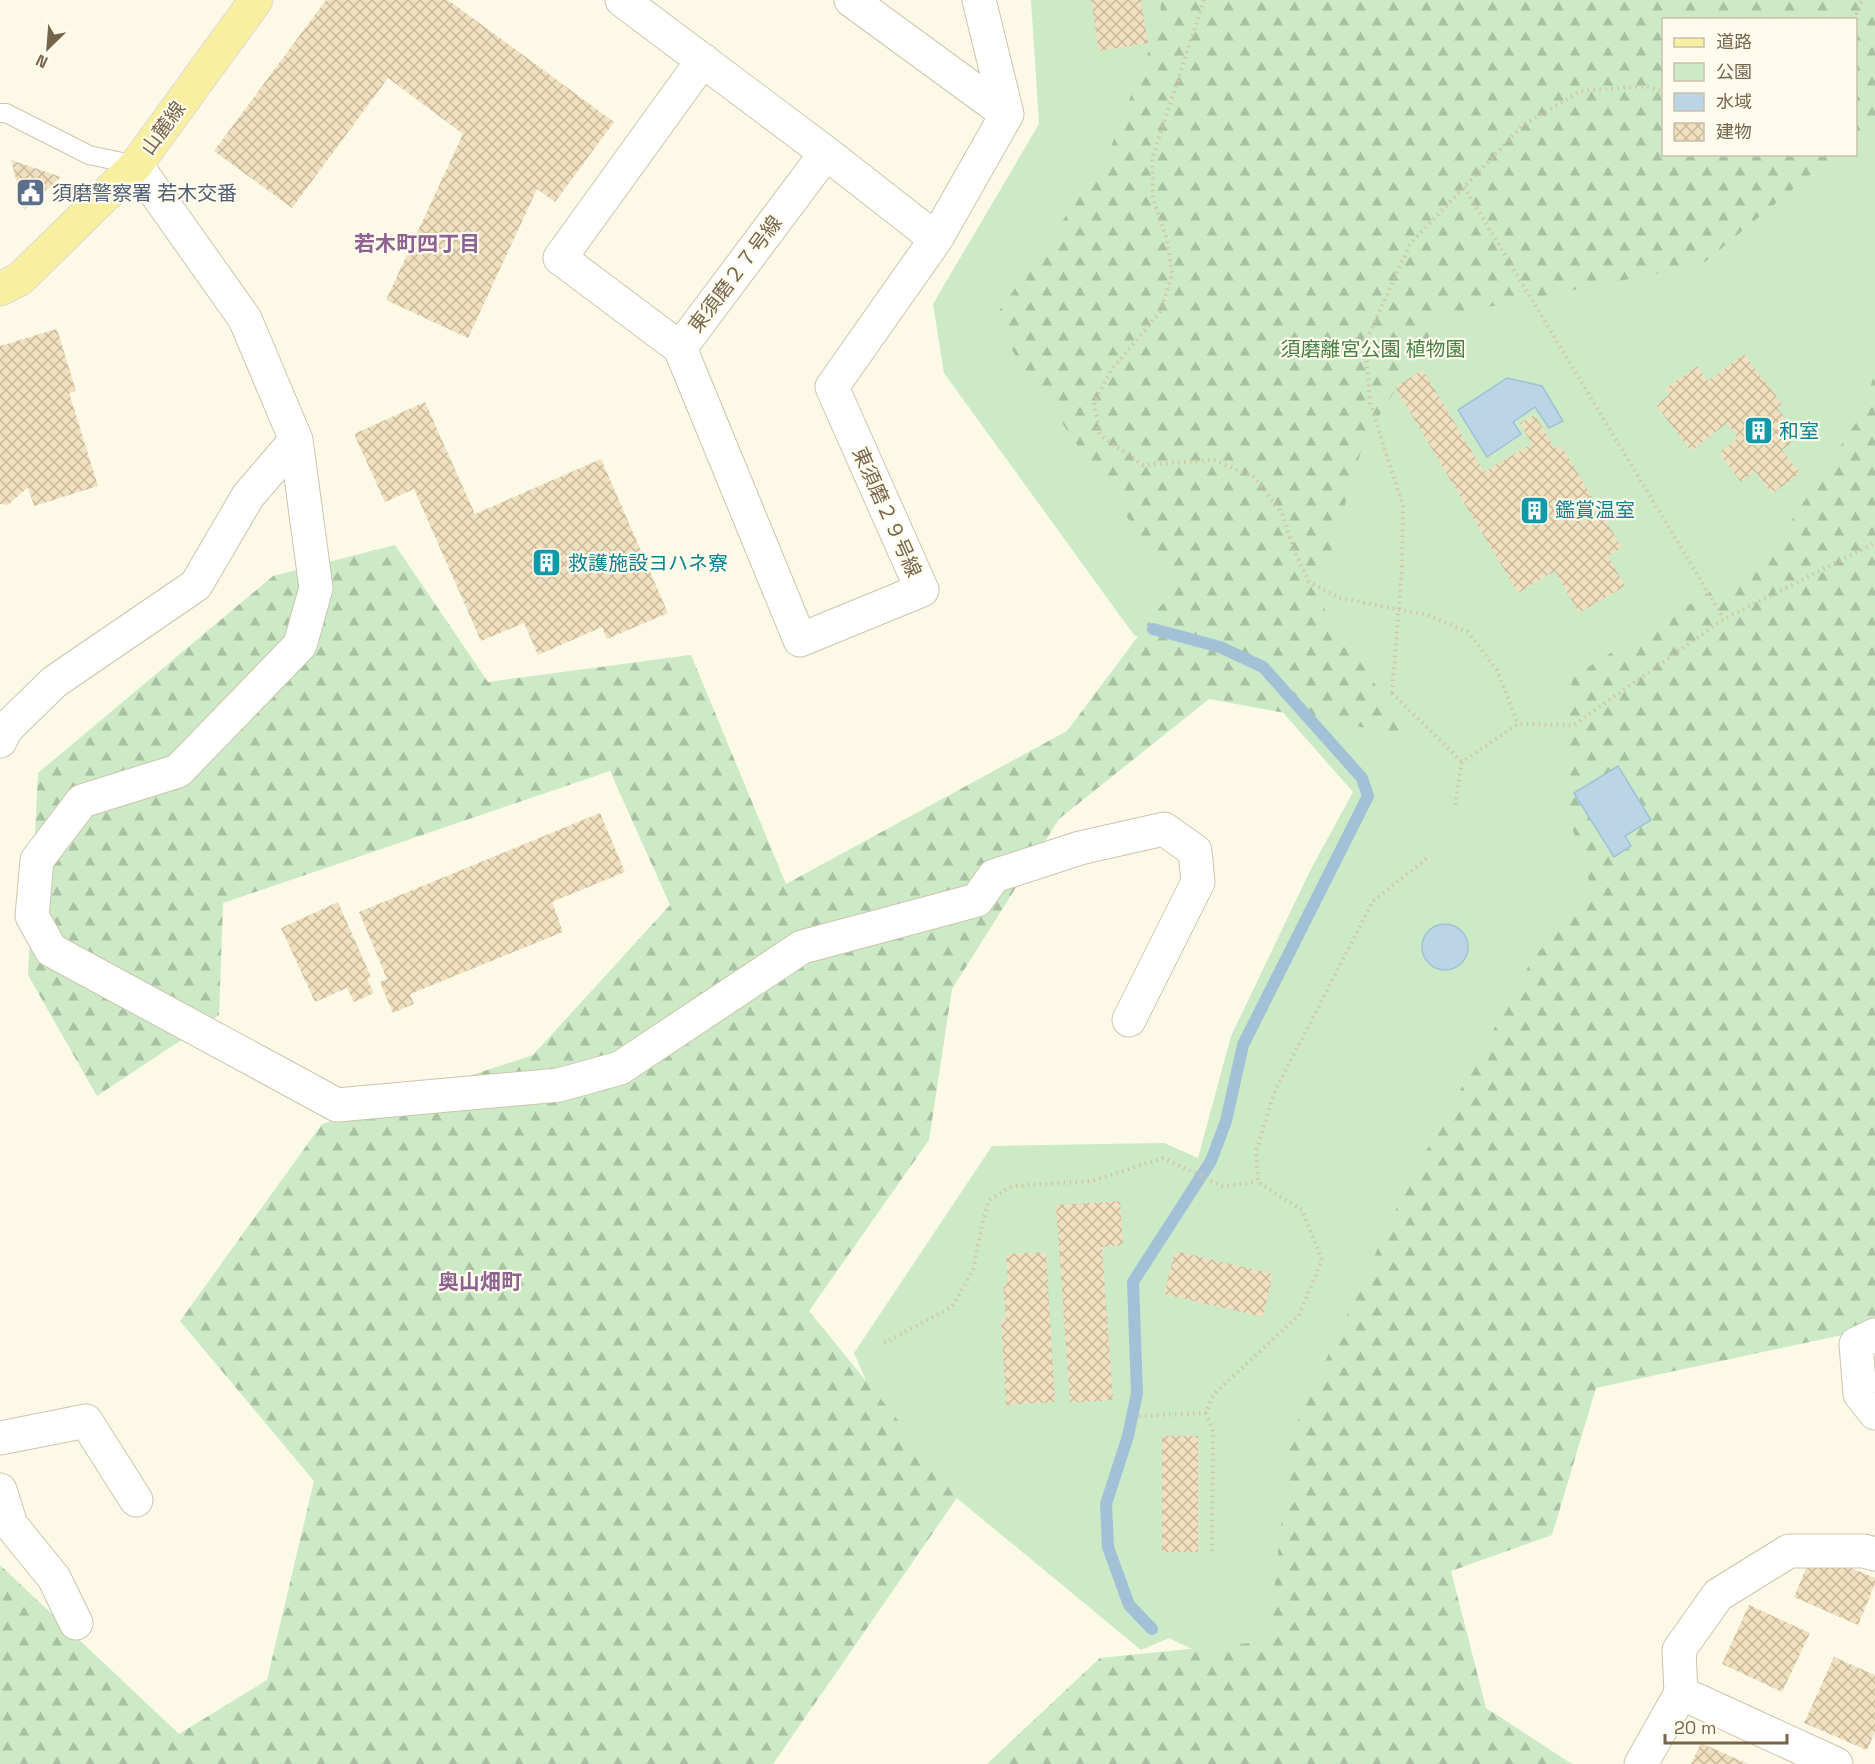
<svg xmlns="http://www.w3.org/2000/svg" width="1875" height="1764" font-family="'Space Grotesk','Noto Sans JP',sans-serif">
<defs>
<pattern id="forest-firs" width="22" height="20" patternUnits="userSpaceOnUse" patternTransform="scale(1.5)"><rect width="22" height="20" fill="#cbeac5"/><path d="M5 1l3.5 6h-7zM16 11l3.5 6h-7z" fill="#a9c1a2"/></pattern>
<pattern id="building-cross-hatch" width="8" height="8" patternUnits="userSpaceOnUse" patternTransform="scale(1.5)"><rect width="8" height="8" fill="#f1e0bf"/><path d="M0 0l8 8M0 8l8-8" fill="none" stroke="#c8b99d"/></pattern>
</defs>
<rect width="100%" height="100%" fill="#fcf9e7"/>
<path fill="#cbeac5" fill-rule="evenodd" d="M1031 0H1875V1305L1574 1378 1284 1693 1169 1638 1141 1650 895 1447 854 1353 992 1146 1164 1143 1198 1158 1231 1036 1311 869 1353 792 1250 675 1134 635 944 373 933 304 1039 124ZM1664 20H1856V154H1664Z"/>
<path fill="url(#forest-firs)" d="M1161 0H1875V120L1856 136V20H1664V154L1834 155 1701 265 1442 316 1365 438 1317 598 1410 736 1209 699 1059 819 952 989 929 1140 809 1311 959 1495 773 1764H0V1565L179 1734 267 1680 314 1481 180 1321 322 1124 533 1055 670 905 610 771 223 903 219 1015 97 1096 28 975 38 773 273 576 395 545 488 682 691 655 786 884 1067 731 1175 587 992 321 1106 159 1160 23Z
M1875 371V1317L1842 1335 1596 1388 1552 1535 1451 1571 1486 1708 1572 1764H987L1100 1658 1269 1641 1290 1437 1407 1186 1532 960 1591 887 1564 802 1572 677 1768 556 1863 412Z"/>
<path fill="#bbd5e6" stroke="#a2c1d7" stroke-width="1.5" d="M1507 378 1542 386 1563 421 1549 428 1535 407 1513 422 1521 434 1487 457 1458 410Z
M1618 766 1651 820 1625 836 1631 846 1614 857 1574 793Z
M1422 947a23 23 0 1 1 46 0a23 23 0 1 1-46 0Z"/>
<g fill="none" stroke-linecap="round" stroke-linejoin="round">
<path stroke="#a2c1d7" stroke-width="12" d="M1152 1629 1129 1605 1108 1547 1106 1504 1128 1436 1137 1393 1133 1282 1211 1161 1226 1121 1243 1045 1368 796 1362 778 1263 667 1220 647 1153 629"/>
</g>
<path fill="url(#building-cross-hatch)" d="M326 0H448L614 122 555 202 537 189 468 338 386 300 463 134 388 78 292 208 214 151Z
M1091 0H1141L1148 43 1099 51Z
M11 160 61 177 24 210Z
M57 329 76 391 69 393 98 486 34 506 28 487 8 505 0 504V346Z
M1744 354 1782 404 1777 408 1785 418 1778 424 1792 443 1782 450 1800 473 1772 494 1755 471 1741 482 1719 453 1738 438 1727 423 1691 451 1656 405 1669 395 1665 389 1697 366 1708 381Z
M1423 370 1484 472 1532 444 1520 423 1535 415 1555 449 1561 445 1622 548 1608 556 1625 586 1579 613 1555 571 1518 593 1395 387Z
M425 402 475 514 601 459 668 613 607 639 602 627 538 655 524 623 481 641 414 489 385 502 354 434Z
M600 813 625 872 552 902 563 932 410 994 414 1004 393 1013 380 982 387 979 359 912Z
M338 902 371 977 367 979 374 993 354 1002 347 988 315 1002 281 928Z
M1120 1201 1123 1245 1102 1247 1113 1400 1070 1403 1056 1205Z
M1175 1251 1273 1274 1263 1317 1164 1294Z
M1046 1252 1055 1402 1006 1405 1001 1319H1006L1003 1283H1008L1006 1254Z
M1162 1436H1198V1552H1162Z
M1813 1552 1875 1578V1584L1858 1625 1794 1597Z
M1749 1605 1810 1633 1782 1692 1722 1664Z
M1834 1657 1875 1675V1732L1867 1750 1804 1723Z
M1701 1743 1748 1764H1691Z"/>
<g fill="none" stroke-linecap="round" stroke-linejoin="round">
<defs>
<path id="lane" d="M0 113H6L89 155 136 165"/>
<path id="street" d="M622 0 826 153 936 239
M851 0 1007 114
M703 60 560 258 680 348 826 153
M136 165 245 319 296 440 316 588 300 645 178 771 82 801 37 860 32 916 51 950 337 1105 559 1085 620 1068 802 947 977 900 994 876 1080 848 1164 829 1195 851 1198 882 1129 1020
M680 348 800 640 922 590 832 387 936 239 1007 114 979 0
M0 741 6 729 54 682 196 585 248 496 296 440
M1875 1335 1856 1344 1860 1394 1875 1413
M0 1438 86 1421 136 1500
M0 1490 11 1525 54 1578 76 1623
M1681 1693 1836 1764
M1641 1764 1681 1693 1679 1650 1718 1595 1789 1551H1864L1875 1554"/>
<path id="primary" d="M0 289 20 279 136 165 256 0"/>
</defs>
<use href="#lane" stroke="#cec4ad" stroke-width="20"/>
<use href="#street" stroke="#cec4ad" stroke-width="35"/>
<use href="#primary" stroke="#dedad4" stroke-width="35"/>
<path stroke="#d6c4a2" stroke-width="4" stroke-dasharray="1.5 4.5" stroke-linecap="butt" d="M1204 0 1152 159 1153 198 1167 240 1172 274 1160 312 1112 369 1094 402 1100 435 1143 465 1214 460 1254 477 1282 513 1294 550 1309 582 1340 598 1427 615 1468 632 1497 670 1518 724
M1854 20 1862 0
M1464 187 1724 619
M1402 567 1403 506 1370 403 1365 343 1410 244 1523 125 1581 91 1645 86 1664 92
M1392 693 1462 762
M1455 805 1462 762 1518 724 1574 725 1724 619 1875 543
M884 1343 952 1307 973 1270 982 1225 989 1200 1012 1186 1092 1181 1163 1158 1222 1186 1258 1182
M1139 1416 1206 1413
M1212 1551 1213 1431 1206 1413 1213 1395 1299 1315 1322 1260 1302 1210 1258 1182 1256 1151 1274 1093 1373 901 1430 856"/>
<use href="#lane" stroke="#fff" stroke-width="18"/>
<use href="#street" stroke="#fff" stroke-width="33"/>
<use href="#primary" stroke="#f9efa1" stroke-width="33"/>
<path stroke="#d6c4a2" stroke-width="4" stroke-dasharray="1.5 4.5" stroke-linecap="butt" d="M1392 693 1402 567"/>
</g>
<defs>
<symbol id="civic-square" viewBox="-11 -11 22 22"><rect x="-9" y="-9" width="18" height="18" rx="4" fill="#5c6f8a" stroke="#fffced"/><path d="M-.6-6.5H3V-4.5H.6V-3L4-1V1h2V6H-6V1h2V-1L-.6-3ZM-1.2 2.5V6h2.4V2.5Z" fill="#fff"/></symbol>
<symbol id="building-square" viewBox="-11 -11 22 22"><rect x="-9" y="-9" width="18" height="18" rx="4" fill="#0f9aa8" stroke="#fffced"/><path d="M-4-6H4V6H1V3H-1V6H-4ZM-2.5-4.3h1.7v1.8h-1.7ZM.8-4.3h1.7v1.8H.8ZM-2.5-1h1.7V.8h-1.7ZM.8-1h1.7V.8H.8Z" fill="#fff"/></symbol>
</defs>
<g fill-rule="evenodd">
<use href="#civic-square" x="14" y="176" width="33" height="33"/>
<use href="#building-square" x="1742" y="414" width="33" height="33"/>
<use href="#building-square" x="1518" y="494" width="33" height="33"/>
<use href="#building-square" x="530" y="546" width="33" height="33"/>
</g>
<g text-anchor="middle" stroke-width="4.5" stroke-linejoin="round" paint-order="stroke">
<g font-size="20" fill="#76654b" stroke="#fffced">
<text transform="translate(163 128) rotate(-54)" y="7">山麓線</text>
<text transform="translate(735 274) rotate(-53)" y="7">東須磨２７号線</text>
<text transform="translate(887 512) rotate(66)" y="7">東須磨２９号線</text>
</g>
<g font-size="20" fill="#4e5e75" stroke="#fffced" text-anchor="start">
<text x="52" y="200">須磨警察署 若木交番</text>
</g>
<g font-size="20" fill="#488146" stroke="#fffced">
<text x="1373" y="356">須磨離宮公園 植物園</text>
</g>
<g font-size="20" fill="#0d838f" stroke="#fffced" text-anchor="start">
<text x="1779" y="438">和室</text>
<text x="1555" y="517">鑑賞温室</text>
<text x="568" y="570">救護施設ヨハネ寮</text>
</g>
<g font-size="21" font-weight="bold" fill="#8e6392" stroke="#fffced">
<text x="417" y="251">若木町四丁目</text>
<text x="480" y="1289">奥山畑町</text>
</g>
</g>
<rect x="1662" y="18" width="195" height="138" fill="#fffced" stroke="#c8c0ac" stroke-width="1.5"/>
<rect x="1674" y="38" width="30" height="9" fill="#f9efa1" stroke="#c8c0ac" stroke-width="1.5"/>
<text x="1716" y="48" font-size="18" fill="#76654b">道路</text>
<rect x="1674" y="63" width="30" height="18" fill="#cbeac5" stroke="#c8c0ac" stroke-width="1.5"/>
<text x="1716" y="78" font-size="18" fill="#76654b">公園</text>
<rect x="1674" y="93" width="30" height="18" fill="#bbd5e6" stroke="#c8c0ac" stroke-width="1.5"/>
<text x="1716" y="108" font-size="18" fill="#76654b">水域</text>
<rect x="1674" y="123" width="30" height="18" fill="url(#building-cross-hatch)" stroke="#c8c0ac" stroke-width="1.5"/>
<text x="1716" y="138" font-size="18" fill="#76654b">建物</text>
<g transform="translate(48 48) rotate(205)" stroke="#fffced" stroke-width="4.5" paint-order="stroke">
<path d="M0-4.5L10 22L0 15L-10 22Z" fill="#76654b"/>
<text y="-9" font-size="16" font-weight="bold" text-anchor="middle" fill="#76654b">N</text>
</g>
<path d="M1665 1734v9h122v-9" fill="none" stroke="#76654b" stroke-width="3"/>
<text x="1674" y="1734" font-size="18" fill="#76654b" stroke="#fffced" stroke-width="4.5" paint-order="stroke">20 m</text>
</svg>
